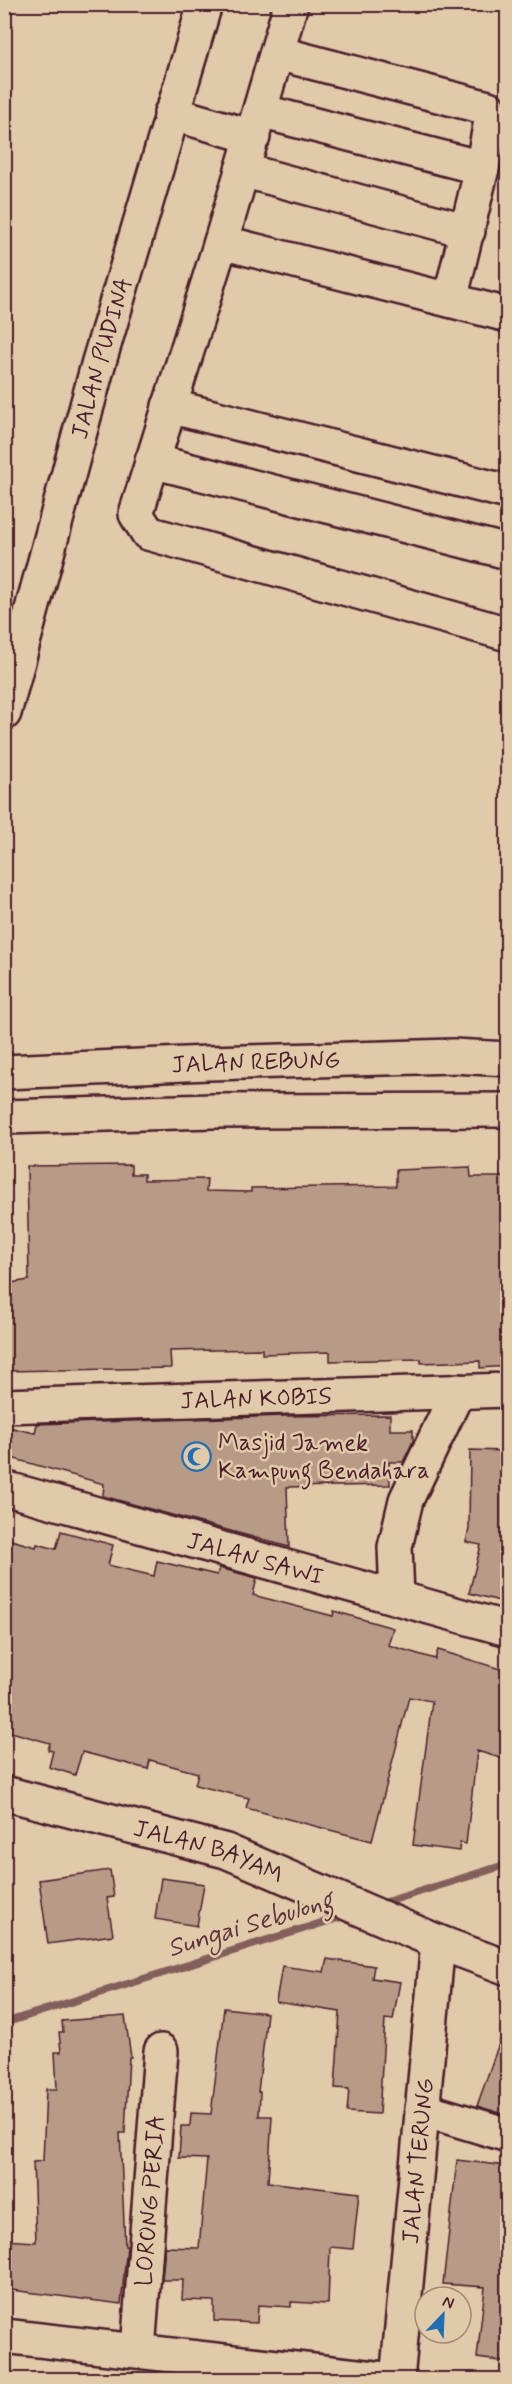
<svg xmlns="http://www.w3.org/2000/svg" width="512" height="2384" font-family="Mynerve,sans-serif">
<rect width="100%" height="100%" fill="#e1caaa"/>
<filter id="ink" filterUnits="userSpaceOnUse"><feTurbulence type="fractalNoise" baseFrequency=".0167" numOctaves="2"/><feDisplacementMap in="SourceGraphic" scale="12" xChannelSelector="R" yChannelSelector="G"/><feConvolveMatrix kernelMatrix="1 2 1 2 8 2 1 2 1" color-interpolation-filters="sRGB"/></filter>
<g filter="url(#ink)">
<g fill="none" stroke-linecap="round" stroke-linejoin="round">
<path stroke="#825f5a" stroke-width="8" d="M377 1905 508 1864
M4 2023 347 1915"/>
</g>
<path fill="#b79b87" stroke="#4a1f2b" stroke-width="1.5" d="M131 1165V1174H144V1180L207 1179 206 1191 251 1192V1188L396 1186V1170L470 1167 471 1177H507V1366L480 1368V1361L421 1363V1359L330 1361V1352L262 1354V1349L170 1351 171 1368 4 1371V1284L29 1280 27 1166Z
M390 1415V1430H413V1441L403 1462H389L390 1485 287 1487 289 1547 103 1496 104 1484 4 1456V1426L35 1433 37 1424 284 1416Z
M470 1450 507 1451V1603L469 1593 481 1545 466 1542 469 1529Z
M61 1531 113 1545 108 1565 154 1576 157 1561 217 1575 219 1568 257 1578 253 1595 333 1616 334 1611 393 1628 388 1645 435 1659 438 1650 507 1671V1760L477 1751 466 1844 460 1843 459 1851 413 1845 432 1701 409 1697 372 1841 246 1808 249 1798 195 1785 198 1773 150 1760 148 1769 82 1752 75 1775 49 1767 53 1751 48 1750 50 1743 4 1730V1538L36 1547 37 1544 56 1549Z
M110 1870 114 1897 107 1898 113 1935 48 1944 39 1880Z
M161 1878 204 1884 197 1926 155 1919Z
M327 1959 374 1966 372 1978 400 1982 393 2020 385 2019 379 2114 347 2112 349 2089 335 2088 340 2012 276 2002 282 1966 324 1972Z
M224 2008 267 2013 258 2092H260L259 2116H272L268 2182 359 2193 353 2249 330 2247 328 2304 291 2302V2307L258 2305 257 2323 214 2321V2301L182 2300 183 2280H162L165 2247 199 2248 207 2159 179 2158 181 2126H190L191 2113 211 2114Z
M125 2016 131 2057H129L125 2133H120L125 2246H127L121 2304 4 2289V2240L36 2242 33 2162 43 2161 46 2089H57L55 2052H61L59 2032H63L62 2021Z
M504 2029H507V2115L477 2106Z
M457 2160 507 2166V2362L477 2358 485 2287 443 2284Z"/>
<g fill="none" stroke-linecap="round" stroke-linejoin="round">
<defs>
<g id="minor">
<path d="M291 4 221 242 508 315"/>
<path d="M277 53 488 108 491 121 482 168 450 300"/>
<path d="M260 111 482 168"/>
<path d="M171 113 253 137"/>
<path d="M242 170 468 231"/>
<path d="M221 242 136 514 148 533 508 634"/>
<path d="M169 406 508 492"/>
<path d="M152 461 508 552"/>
<path id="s1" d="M4 713 98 365 205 4"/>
<path id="s2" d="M4 1072 208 1063 453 1056 508 1059"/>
<path d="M4 1117 213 1111 508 1110"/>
<path id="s3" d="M4 1406 508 1390"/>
<path id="s4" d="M4 1488 508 1629"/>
<path d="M397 1597 395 1547 406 1500 458 1391"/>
<path id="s5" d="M4 1793 226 1851 438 1942 508 1968"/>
<path d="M422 2109 508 2135"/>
<path d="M4 2336 393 2380"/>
<path id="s6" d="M138 2350 161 2051"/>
<path id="s7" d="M397 2380 438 1942"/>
</g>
</defs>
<use href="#minor" stroke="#4a1f2b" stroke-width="38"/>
<use href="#minor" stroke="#e1caaa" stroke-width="33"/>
</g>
</g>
<defs>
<symbol id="mosque-ring" viewBox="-11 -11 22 22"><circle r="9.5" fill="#e1caaa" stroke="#1f6fb2" stroke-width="1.5"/><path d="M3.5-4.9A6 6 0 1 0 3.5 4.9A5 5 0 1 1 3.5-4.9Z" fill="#1f6fb2"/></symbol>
</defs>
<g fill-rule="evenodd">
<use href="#mosque-ring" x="180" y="1440" width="33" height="33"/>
</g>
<g text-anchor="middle" stroke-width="5" stroke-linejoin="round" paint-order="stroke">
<g font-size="24" fill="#4a1f2b" stroke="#e1caaa">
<text dy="8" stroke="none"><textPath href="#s1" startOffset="368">JALAN PUDINA</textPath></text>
<text dy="8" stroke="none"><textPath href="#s2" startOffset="252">JALAN REBUNG</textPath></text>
<text dy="8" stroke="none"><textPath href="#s3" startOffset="252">JALAN KOBIS</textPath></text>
<text dy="8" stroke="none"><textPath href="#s4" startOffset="261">JALAN SAWI</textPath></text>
<text dy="8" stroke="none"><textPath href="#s5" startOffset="213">JALAN BAYAM</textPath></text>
<text dy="8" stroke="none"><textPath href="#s7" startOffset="220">JALAN TERUNG</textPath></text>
<text dy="8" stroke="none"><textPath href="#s6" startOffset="150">LORONG PERIA</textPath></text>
</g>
<g font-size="24" fill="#4a1f2b" stroke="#e1caaa" text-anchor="start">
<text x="218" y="1450">Masjid Jamek<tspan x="218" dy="28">Kampung Bendahara</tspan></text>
</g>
<g font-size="26" font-style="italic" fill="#5d343b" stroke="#e1caaa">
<text transform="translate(250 1923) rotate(-17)" y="9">Sungai Sebulong</text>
</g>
</g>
<rect width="512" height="2384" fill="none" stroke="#e1caaa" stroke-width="24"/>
<rect x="12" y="12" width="488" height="2360" fill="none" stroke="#4a1f2b" stroke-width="2" filter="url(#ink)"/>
<g transform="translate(443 2315) rotate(23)"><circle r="28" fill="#e1caaa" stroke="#a58677" stroke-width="1.5"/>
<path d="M0-4.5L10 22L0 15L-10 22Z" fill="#1f6fb2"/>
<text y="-9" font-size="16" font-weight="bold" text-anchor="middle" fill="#4a1f2b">N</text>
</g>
</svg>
